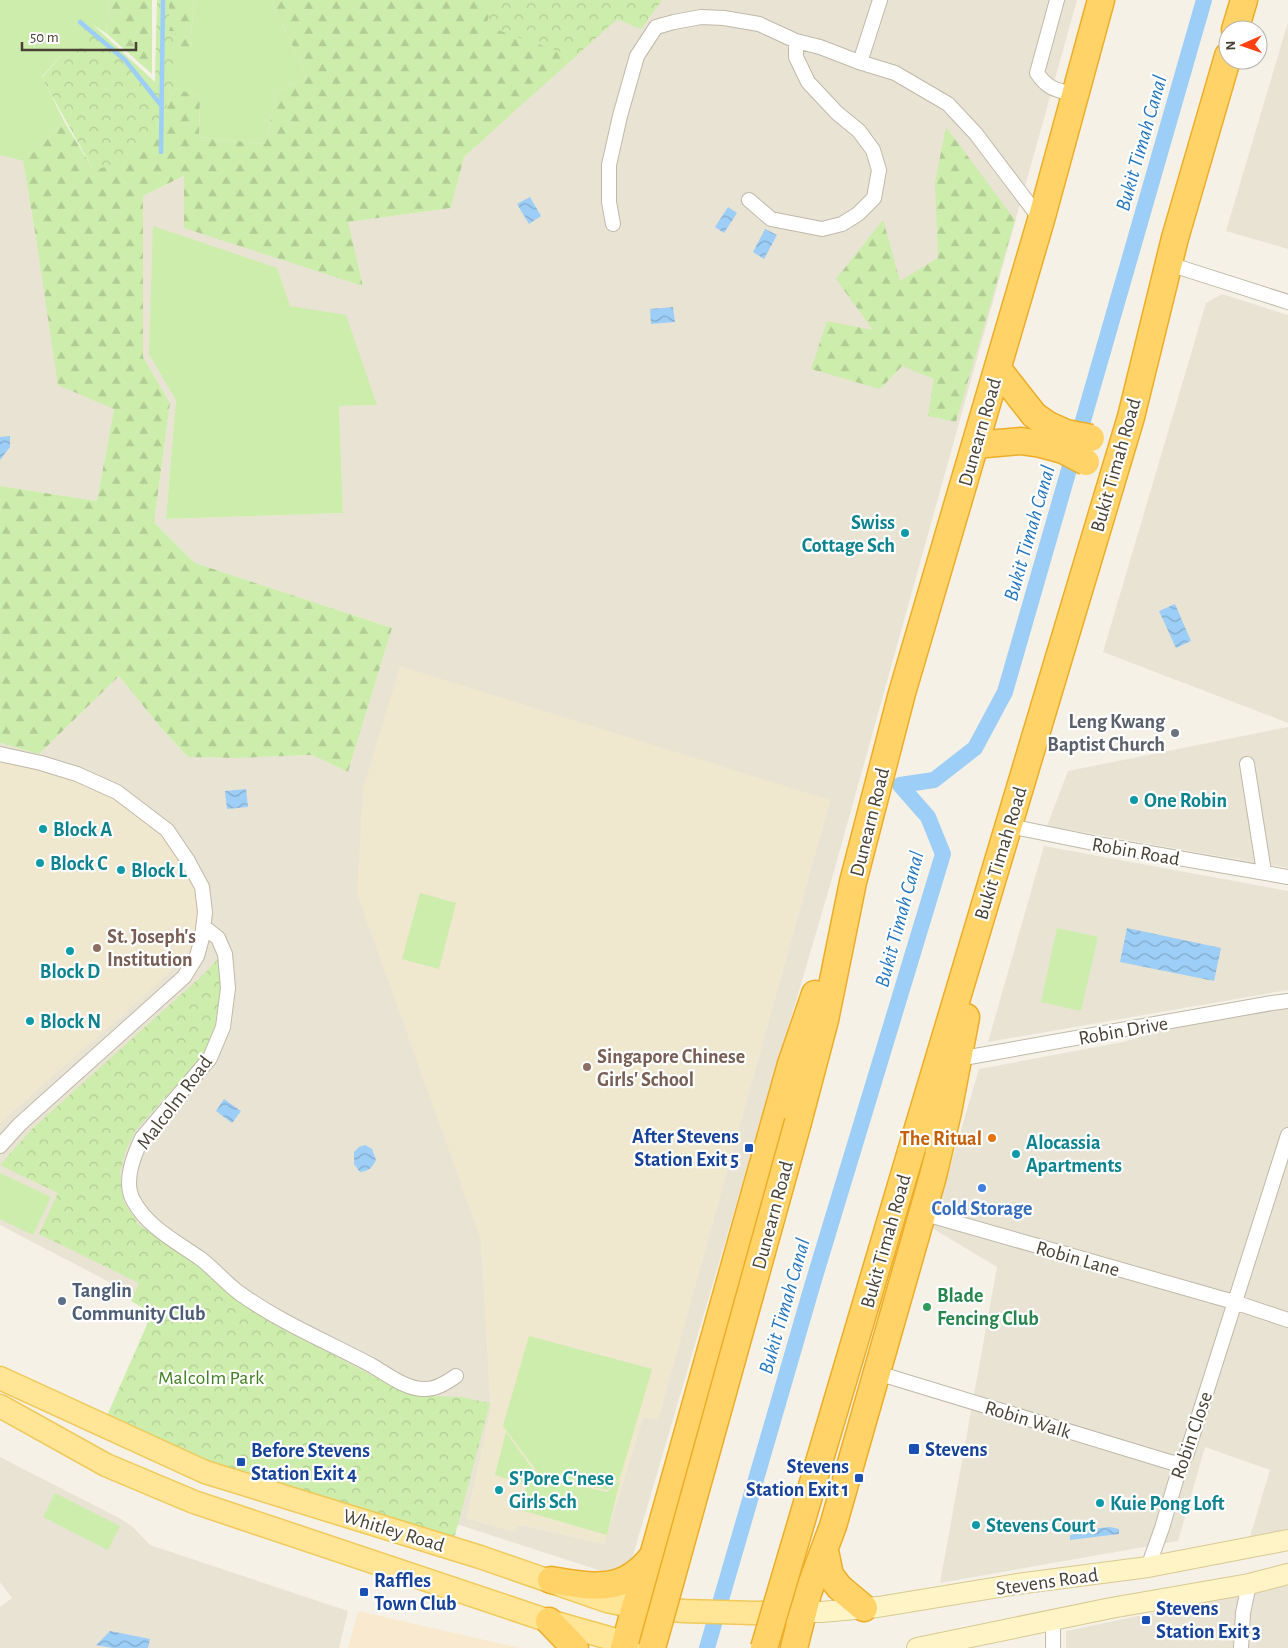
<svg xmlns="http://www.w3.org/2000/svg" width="1288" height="1648" font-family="'Alegreya Sans',sans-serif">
<defs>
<pattern id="forest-firs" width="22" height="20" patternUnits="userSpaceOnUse" patternTransform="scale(1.25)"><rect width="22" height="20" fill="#ccedab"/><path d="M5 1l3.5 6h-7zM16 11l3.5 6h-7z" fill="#b1cc94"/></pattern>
<pattern id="park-crowns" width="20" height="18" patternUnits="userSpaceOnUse" patternTransform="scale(1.25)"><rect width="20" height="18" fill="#ccedab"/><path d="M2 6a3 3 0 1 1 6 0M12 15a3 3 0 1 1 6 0" fill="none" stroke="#b1cc94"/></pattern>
<pattern id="water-waves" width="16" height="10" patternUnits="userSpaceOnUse" patternTransform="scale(1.25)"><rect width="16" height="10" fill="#9ccef7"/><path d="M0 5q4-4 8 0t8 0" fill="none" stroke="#81a9c9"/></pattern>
</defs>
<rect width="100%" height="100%" fill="#f5f1e6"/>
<path fill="#e9e3d4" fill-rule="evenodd" d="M552 0H1077L831 882 626 1579 117 1414 161 1309 0 1225V1123L88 1044 124 1014 0 755V743L39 754 119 676 162 729 188 757 238 758 312 755 348 772 392 628 195 563 154 522 170 403 143 357V196L185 176 363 285 347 222 451 208 464 157 616 19ZM176 400 376 405 339 406 343 513 166 519ZM830 800 658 1419 643 1417 604 1544 517 1524 515 1532 467 1518 491 1410 481 1239Z
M1288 22V249L1226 231Z
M0 155 23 161 37 244 114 409 97 501 0 486Z
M1222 294 1288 315V723L1103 652 1206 303Z
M1288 727V868L1047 826 1068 771Z
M1044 846 1288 891V990L988 1042Z
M1288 994V1532L1249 1540 1270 1470 1205 1447 1178 1541 940 1583 997 1267 932 1228 979 1069 1123 1042Z
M0 1457 121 1519 133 1527 150 1545 348 1611 339 1648H0V1607L12 1598 0 1582Z
M1288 1585V1648H1066V1631Z"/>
<path fill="#f9e9cf" d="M358 1611 520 1648H348Z"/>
<path fill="#efe7ce" d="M400 666 830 800 658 1420 643 1417 604 1544 518 1524 515 1532 467 1518 491 1410 481 1240 357 894 363 789Z
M0 755 77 774 167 830 202 887V938L166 976 0 1123Z"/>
<path fill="#ccedab" d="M0 0H108L106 33 90 23 42 77 65 123 23 161 0 155Z
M194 0H271L307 77 277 92 265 144 199 137 200 97 175 88V48H190Z
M153 226 277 268 290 306 346 315 377 405 339 406 343 513 166 519 176 400 149 354Z
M420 893 456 903 439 969 402 959Z
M1057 928 1098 937 1081 1011 1041 1002Z
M0 1173 51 1197 33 1235 0 1219Z
M529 1336 652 1369 620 1478 607 1490 539 1474 503 1426Z
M506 1432 538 1477 607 1492 620 1480 607 1535 521 1510 526 1485 495 1475Z
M55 1493 120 1526 108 1550 43 1517Z"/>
<path fill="url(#forest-firs)" d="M108 0H152V74L106 33Z
M169 0H194L190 48H175V32H169Z
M271 0H552L617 19 464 157 451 208 348 222 363 286 184 228V176L143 196V357L170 403 154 522 195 563 392 628 348 772 312 755 238 758 188 757 162 729 119 676 39 754 0 743V486L97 501 114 409 58 385 37 244 23 161 65 123 94 171 157 127 175 88 200 97 199 137 265 144 277 92 307 77Z
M946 127 1015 220 956 422 928 416 934 379 902 366 880 389 811 369 827 321 873 330 836 279 883 220 900 281 938 258 935 182Z"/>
<path fill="url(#park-crowns)" d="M157 0H169V31H175V88L157 127 127 158 94 171 42 78 90 22 155 82Z
M493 0H662L641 29 617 19 575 57 486 26Z
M220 957 221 988 215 1025 204 1054 135 1131 126 1150 120 1173 124 1202 139 1225 199 1266 235 1296 281 1327 401 1391 425 1396 461 1397 490 1403 454 1539 208 1463 106 1418 152 1313 131 1301 139 1283 39 1234 58 1193 0 1165 32 1129 205 973Z"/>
<path fill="url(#water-waves)" d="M530 197 541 216 529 224 517 204Z
M728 207 737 213 724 233 715 227Z
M765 229 777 235 764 259 753 252Z
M673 307 675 322 651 324 650 309Z
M10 436V447L0 460V437Z
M1175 604 1191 641 1176 648 1159 611Z
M246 789 248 807 227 809 225 791Z
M1127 928 1221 948 1214 981 1120 962Z
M224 1099 241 1111 232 1123 216 1111Z
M365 1145 372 1149 376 1160C372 1168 369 1171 360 1172L354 1164V1152L359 1147Z
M1110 1527 1119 1529V1534L1070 1540V1535L1082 1533V1530Z
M110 1631 150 1639 148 1648H112L96 1645Z"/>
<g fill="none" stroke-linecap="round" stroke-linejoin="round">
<path stroke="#9ccef7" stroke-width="4.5" d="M80 22 125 60 161 105
M161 152 163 0"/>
<path stroke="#9ccef7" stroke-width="16" d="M900 785 934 780 975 748 1005 692 1204 0
M707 1648 813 1283 943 854 928 817 900 785"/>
<defs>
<path id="street" d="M1057 0 1037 73C1048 90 1058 90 1076 95
M862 56 880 0
M749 200 771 219 822 229 842 224 858 214 874 198 879 170 873 150 859 131 837 113 808 82 796 57V41
M613 224 609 202V165L620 116 637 56 656 27 674 22 701 17 724 18 759 24 796 41 820 47 859 62 895 73 948 104 976 134 1041 220
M1169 264 1288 302
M0 754 41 763 77 774 117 792 167 830 188 861 202 887 205 912 202 938 197 956 184 977 20 1124 0 1146
M1247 764 1264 872
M1009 826 1103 845 1288 877
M204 927 218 938 225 954 228 988 223 1027 210 1058 142 1138C134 1155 123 1181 133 1200 147 1227 177 1242 201 1259 214 1269 225 1282 238 1292 279 1322 326 1341 371 1365 387 1374 406 1390 426 1389 437 1389 447 1382 456 1376
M958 1059 1272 1003 1288 1001
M922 1213 1234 1302 1288 1320
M877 1370 884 1375 1173 1463 1179 1462
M1148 1567 1162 1528 1179 1470V1462L1186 1456 1288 1135
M1053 1620V1648
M1241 1648 1243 1613 1249 1584"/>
<path id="secondary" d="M805 1612H821L878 1607 1017 1584 1148 1567 1288 1540
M917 1648 1111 1608 1249 1584 1288 1574"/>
<path id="primary" d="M0 1378 205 1472 480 1557 607 1601 635 1607 684 1611 754 1613 805 1612
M0 1406 106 1465 194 1502 549 1621 641 1647"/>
<path id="highway" d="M1235 30 1244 0
M998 369 1034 415 1048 425
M975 445 1021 441 1041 444
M798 1122 825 1020 853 882 902 693 1041 220 1101 0
M912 1148 1131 417 1175 238 1228 56
M825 1551 830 1575 839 1587 864 1608
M551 1580C594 1587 623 1594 652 1557
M549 1621 575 1648
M624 1648 635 1607 653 1556 791 1064 815 994
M794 1648 808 1593 833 1526 933 1176 948 1112 966 1017"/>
</defs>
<use href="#street" stroke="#c1b9a8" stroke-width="16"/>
<use href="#secondary" stroke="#d9c991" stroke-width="22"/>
<use href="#primary" stroke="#f0c959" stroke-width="25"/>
<use href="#highway" stroke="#edad28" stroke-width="29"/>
<use href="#street" stroke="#fff" stroke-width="14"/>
<use href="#secondary" stroke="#fff4c6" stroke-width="20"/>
<use href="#primary" stroke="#ffe595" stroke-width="22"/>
<use href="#highway" stroke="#ffd367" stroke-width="26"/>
<defs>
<path id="highway-bridge" d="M1048 425 1066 433 1091 438
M1041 444 1063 450 1086 462
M652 1648 798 1122
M764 1648 912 1148"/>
</defs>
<use href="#highway-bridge" stroke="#edad28" stroke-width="29" stroke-linecap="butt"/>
<use href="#highway-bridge" stroke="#ffd367" stroke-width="26"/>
</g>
<g fill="#0f9aa8" stroke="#fff" stroke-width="2">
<circle cx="905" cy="533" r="5"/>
<circle cx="1134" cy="800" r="5"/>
<circle cx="43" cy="829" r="5"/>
<circle cx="40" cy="863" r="5"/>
<circle cx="121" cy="870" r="5"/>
<circle cx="70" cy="951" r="5"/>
<circle cx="30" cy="1021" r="5"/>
<circle cx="1016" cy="1154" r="5"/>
<circle cx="499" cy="1490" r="5"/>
<circle cx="1100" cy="1503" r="5"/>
<circle cx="976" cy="1525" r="5"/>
</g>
<circle fill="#6b7280" stroke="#fff" stroke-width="2" cx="1175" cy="733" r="5"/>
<g fill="#8d6e63" stroke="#fff" stroke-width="2">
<circle cx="97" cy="948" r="5"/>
<circle cx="587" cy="1067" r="5"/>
</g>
<circle fill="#e8710a" stroke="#fff" stroke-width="2" cx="992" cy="1138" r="5"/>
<g fill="#1a4fb4" stroke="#fff" stroke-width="2">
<rect x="744" y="1143" width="10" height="10" rx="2.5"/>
<rect x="908" y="1443" width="12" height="12" rx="2.5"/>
<rect x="236" y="1457" width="10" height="10" rx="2.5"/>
<rect x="854" y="1473" width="10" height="10" rx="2.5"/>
<rect x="359" y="1587" width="10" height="10" rx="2.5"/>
<rect x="1141" y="1615" width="10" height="10" rx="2.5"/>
</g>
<circle fill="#3f7fe0" stroke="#fff" stroke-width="2" cx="982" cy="1188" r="5"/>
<circle fill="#5c6f8a" stroke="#fff" stroke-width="2" cx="62" cy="1301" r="5"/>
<circle fill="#2e9e5b" stroke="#fff" stroke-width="2" cx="927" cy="1307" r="5"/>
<g text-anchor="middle" stroke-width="4.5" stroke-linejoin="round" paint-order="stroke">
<g font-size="20" fill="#484134" stroke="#fff">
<text transform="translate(979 432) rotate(-74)" y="7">Dunearn Road</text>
<text transform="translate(1115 465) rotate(-74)" y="7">Bukit Timah Road</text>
<text transform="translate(869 822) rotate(-76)" y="7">Dunearn Road</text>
<text transform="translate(1136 851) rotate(10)" y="7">Robin Road</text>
<text transform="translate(1000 853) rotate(-73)" y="7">Bukit Timah Road</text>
<text transform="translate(1123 1030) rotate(-10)" y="7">Robin Drive</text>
<text transform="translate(174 1102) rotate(-53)" y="7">Malcolm Road</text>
<text transform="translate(772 1215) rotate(-75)" y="7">Dunearn Road</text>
<text transform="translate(885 1241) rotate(-74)" y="7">Bukit Timah Road</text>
<text transform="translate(1078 1258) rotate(16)" y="7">Robin Lane</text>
<text transform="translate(1028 1419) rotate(17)" y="7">Robin Walk</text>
<text transform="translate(1191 1435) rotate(-71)" y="7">Robin Close</text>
<text transform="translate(394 1530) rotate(17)" y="7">Whitley Road</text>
<text transform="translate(1047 1581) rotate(-8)" y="7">Stevens Road</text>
</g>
<g font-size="20" font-weight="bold" fill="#0d838f" stroke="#fff" text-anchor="start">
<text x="895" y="529" text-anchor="end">Swiss<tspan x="895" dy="23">Cottage Sch</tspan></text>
<text x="1144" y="807">One Robin</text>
<text x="53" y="836">Block A</text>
<text x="50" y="870">Block C</text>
<text x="131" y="877">Block L</text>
<text x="70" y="978" text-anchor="middle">Block D</text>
<text x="40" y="1028">Block N</text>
<text x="1026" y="1149">Alocassia<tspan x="1026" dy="23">Apartments</tspan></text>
<text x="509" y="1485">S'Pore C'nese<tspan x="509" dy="23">Girls Sch</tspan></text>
<text x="1110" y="1510">Kuie Pong Loft</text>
<text x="986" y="1532">Stevens Court</text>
</g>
<g font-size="20" font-weight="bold" fill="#5b616d" stroke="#fff" text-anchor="end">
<text x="1165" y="728">Leng Kwang<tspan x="1165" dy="23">Baptist Church</tspan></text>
</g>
<g font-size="20" font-weight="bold" fill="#785e54" stroke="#fff" text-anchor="start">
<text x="107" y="943">St. Joseph's<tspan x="107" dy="23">Institution</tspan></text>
<text x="597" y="1063">Singapore Chinese<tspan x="597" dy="23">Girls' School</tspan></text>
</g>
<g font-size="20" font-weight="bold" fill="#164399" stroke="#fff" text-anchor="start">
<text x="739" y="1143" text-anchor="end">After Stevens<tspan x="739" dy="23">Station Exit 5</tspan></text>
<text x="925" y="1456">Stevens</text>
<text x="251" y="1457">Before Stevens<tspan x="251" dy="23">Station Exit 4</tspan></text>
<text x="849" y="1473" text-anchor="end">Stevens<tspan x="849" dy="23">Station Exit 1</tspan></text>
<text x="374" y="1587">Raffles<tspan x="374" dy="23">Town Club</tspan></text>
<text x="1156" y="1615">Stevens<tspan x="1156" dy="23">Station Exit 3</tspan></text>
</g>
<g font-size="20" font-weight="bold" fill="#c56008" stroke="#fff" text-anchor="end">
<text x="982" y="1145">The Ritual</text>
</g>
<g font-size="20" font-weight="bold" fill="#366cbe" stroke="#fff">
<text x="982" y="1215">Cold Storage</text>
</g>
<g font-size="20" font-weight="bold" fill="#4e5e75" stroke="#fff" text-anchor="start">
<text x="72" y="1297">Tanglin<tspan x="72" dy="23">Community Club</tspan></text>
</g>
<g font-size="20" font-weight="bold" fill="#27864d" stroke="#fff" text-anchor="start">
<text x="937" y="1302">Blade<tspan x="937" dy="23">Fencing Club</tspan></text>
</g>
<g font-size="20" fill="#418022" stroke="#fff">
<text x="211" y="1384">Malcolm Park</text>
</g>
<g font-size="21" font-style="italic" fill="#2376bf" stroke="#fff">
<text transform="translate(1141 143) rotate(-74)" y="7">Bukit Timah Canal</text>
<text transform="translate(1029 533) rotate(-74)" y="7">Bukit Timah Canal</text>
<text transform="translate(899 919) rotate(-75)" y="7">Bukit Timah Canal</text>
<text transform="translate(784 1306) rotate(-74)" y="7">Bukit Timah Canal</text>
</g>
</g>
<g transform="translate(1243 45) rotate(268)"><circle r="24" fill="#ffffff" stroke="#b6b3ae"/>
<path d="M0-4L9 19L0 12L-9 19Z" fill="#ff4013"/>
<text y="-8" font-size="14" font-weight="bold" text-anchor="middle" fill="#484134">N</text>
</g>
<path d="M22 42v8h114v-8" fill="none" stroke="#484134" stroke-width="2.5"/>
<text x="30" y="42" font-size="15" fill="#484134" stroke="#ffffff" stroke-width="4" paint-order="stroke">50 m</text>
</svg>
